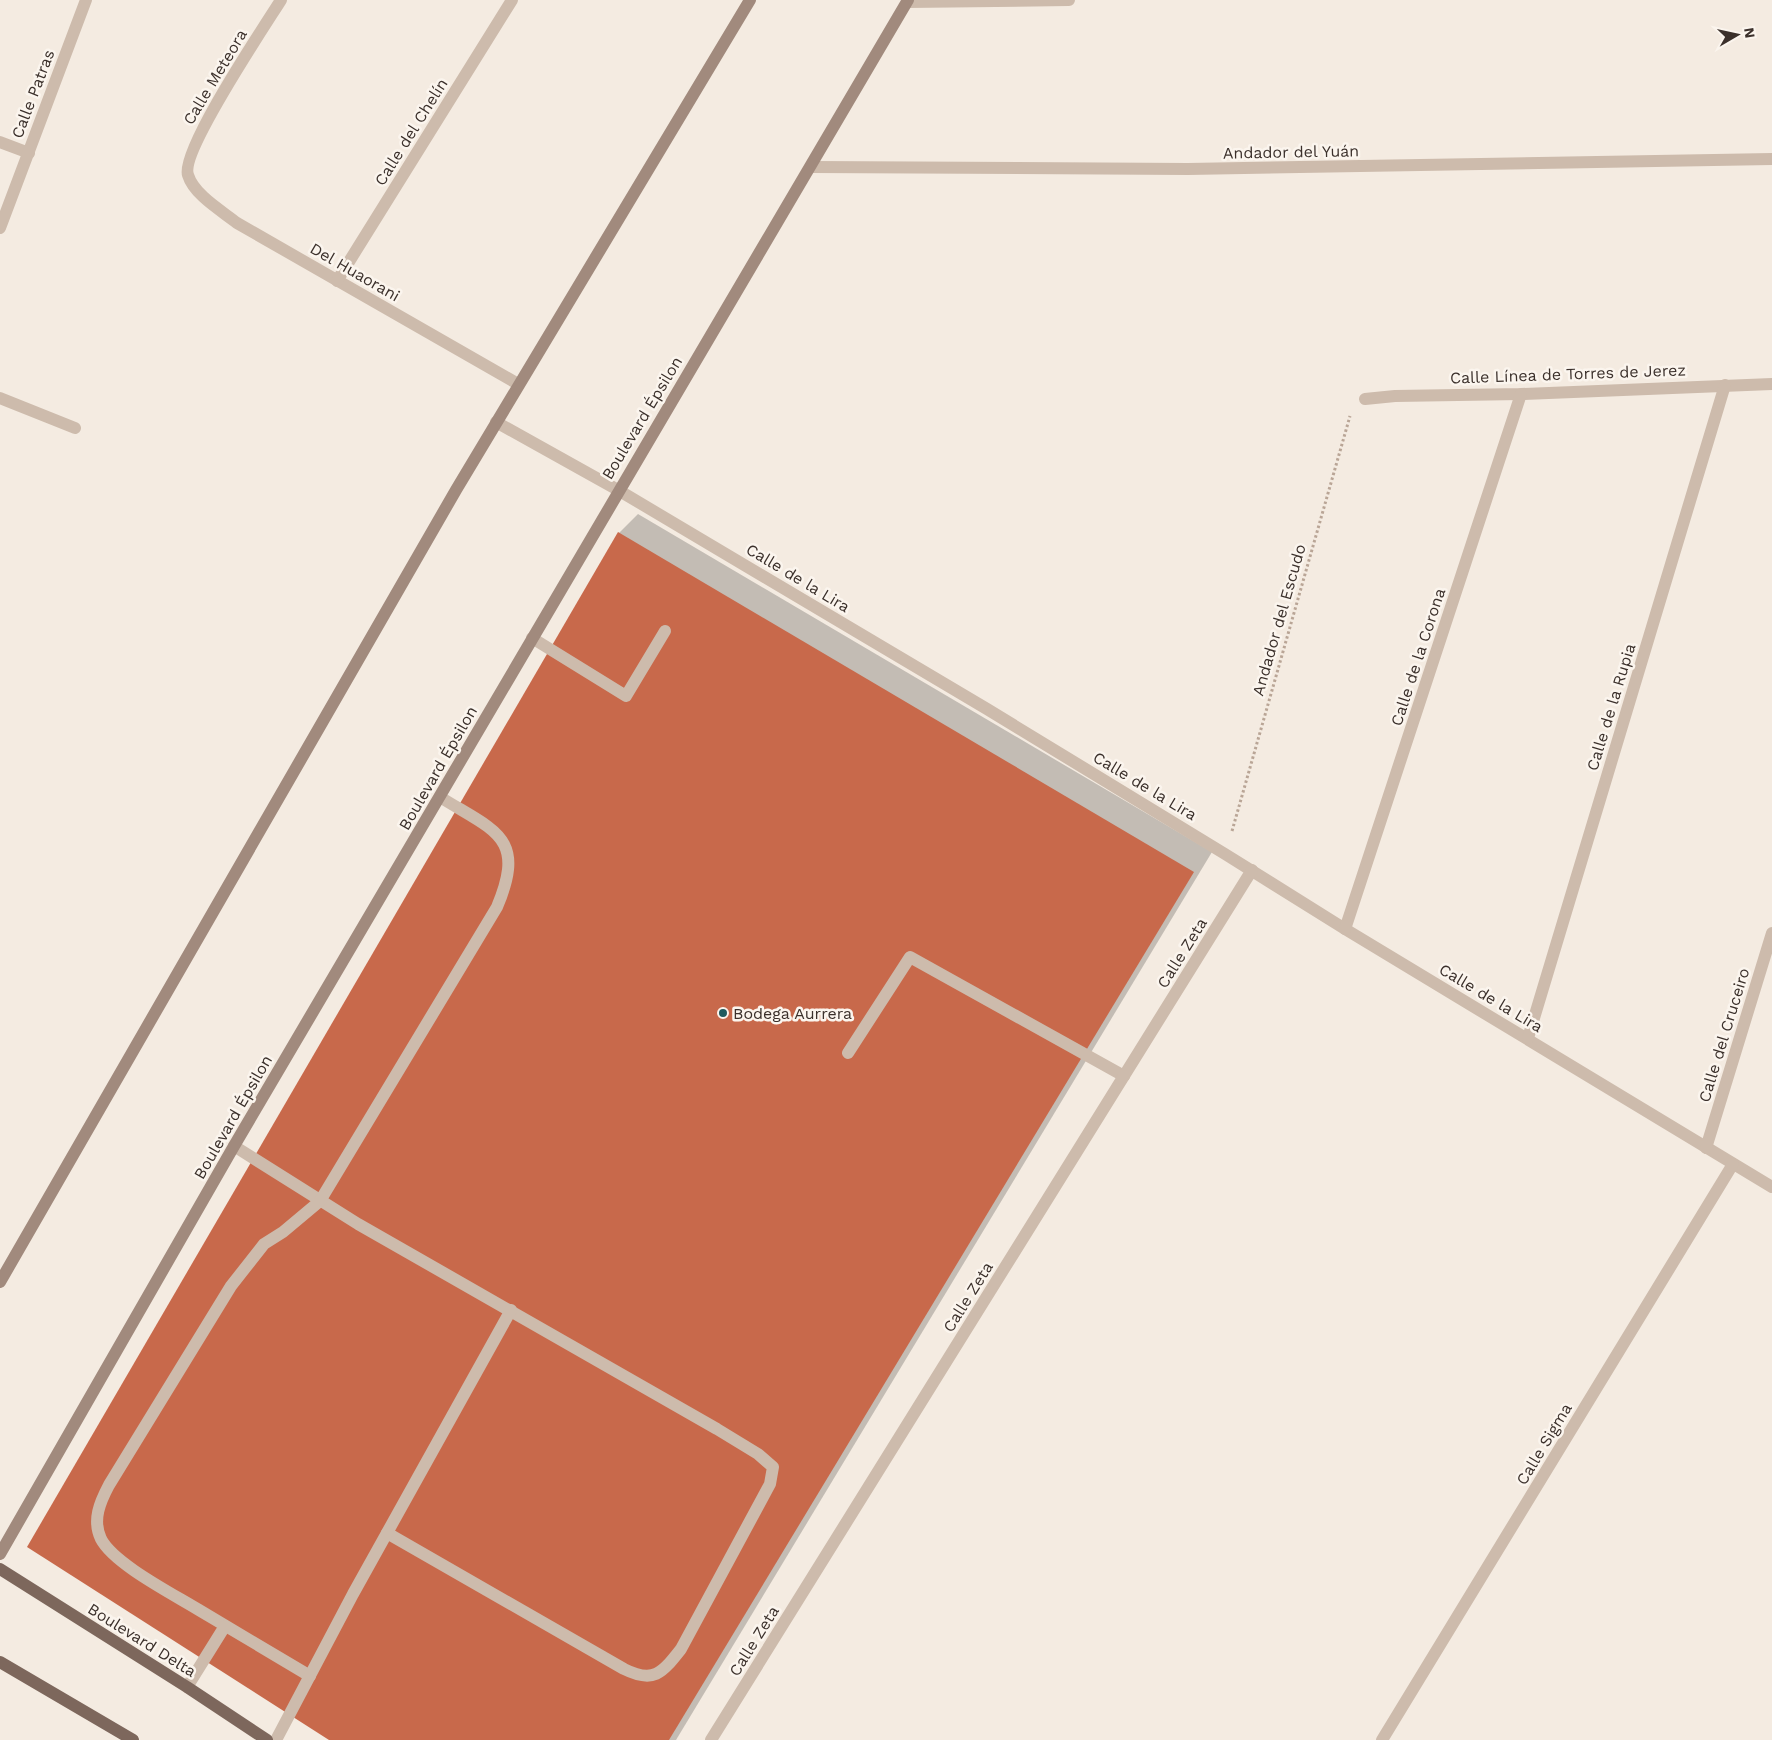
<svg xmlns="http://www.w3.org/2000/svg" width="1772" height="1740" font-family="'Work Sans',sans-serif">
	<rect width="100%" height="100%" fill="#f4ebe1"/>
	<path fill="#0003" d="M 638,514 L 1212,852 L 676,1740 L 332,1740 L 619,533 Z"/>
	<path fill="#c8694b" d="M 618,532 L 1194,872 L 669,1740 L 329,1740 L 27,1547 Z"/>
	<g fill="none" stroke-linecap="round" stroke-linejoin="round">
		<path stroke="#b9a596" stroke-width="3" stroke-dasharray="2.5 2.5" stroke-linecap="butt" d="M 1232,831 L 1350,416"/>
		<g stroke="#cdbbac" stroke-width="12">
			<path d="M 532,638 L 626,696 L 665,631"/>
			<path d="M 848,1053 L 910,957 L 1124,1076"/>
			<path d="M 234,1146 L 358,1224 L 717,1429 L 758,1454 L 773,1467 L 770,1484 L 681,1649 C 662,1673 654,1684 624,1669 L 387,1533"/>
			<path d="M 310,1676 C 273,1654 236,1632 199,1610 C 173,1594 114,1564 101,1539 C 92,1520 100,1502 109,1485 L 231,1286 L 264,1244 L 283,1232 L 320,1201 L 497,907 C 527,836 494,831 440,797"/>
			<path d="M 187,1687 L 225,1626"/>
			<path d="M 276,1740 L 353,1594 L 511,1310"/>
		</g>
		<g stroke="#cdbbac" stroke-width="12">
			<path d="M 281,0 C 264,27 180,152 188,175 C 194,195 222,211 237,223 L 518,384"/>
			<path d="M 907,2 L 1069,0"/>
			<path d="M 0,142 L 29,153"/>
			<path d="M 811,167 L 1188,169 L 1772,159"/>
			<path d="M 0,228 L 86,0"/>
			<path d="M 337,281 L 512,0"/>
			<path d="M 0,398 L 75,428"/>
			<path d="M 1365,399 L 1395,396 L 1521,394 L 1772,384"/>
			<path d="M 496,422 L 618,490 L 987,709 L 1225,854 L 1345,929 L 1772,1187"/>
			<path d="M 1345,929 L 1521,394"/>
			<path d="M 1528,1038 L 1725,385"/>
			<path d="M 1706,1148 L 1772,933"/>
			<path d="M 711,1740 L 1252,870"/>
			<path d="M 1382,1740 L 1733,1164"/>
		</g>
		<g stroke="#a18a7d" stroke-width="12">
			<path d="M 0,1282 L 456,490 L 750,0"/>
			<path d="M 0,1554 L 234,1146 L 908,0"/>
		</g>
		<g stroke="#7d675c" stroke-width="12">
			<path d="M 0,1569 L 187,1687 L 267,1740"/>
			<path d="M 0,1662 L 133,1740"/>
		</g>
	</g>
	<circle fill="#1f5a5e" stroke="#fbf5ee" stroke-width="2" cx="723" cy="1013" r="5"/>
	<g text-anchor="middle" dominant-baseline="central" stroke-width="5" stroke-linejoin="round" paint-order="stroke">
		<g font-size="16" fill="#3b302b" stroke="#fbf5ee">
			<text transform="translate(215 77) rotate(-59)">Calle Meteora</text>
			<text transform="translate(33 94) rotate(-69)">Calle Patras</text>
			<text transform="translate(411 132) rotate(-58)">Calle del Chelín</text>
			<text transform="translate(1291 152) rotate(-1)">Andador del Yuán</text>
			<text transform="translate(355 272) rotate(30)">Del Huaorani</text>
			<text transform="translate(1568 374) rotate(-2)">Calle Línea de Torres de Jerez</text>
			<text transform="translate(642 418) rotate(-59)">Boulevard Épsilon</text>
			<text transform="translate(798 578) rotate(31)">Calle de la Lira</text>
			<text transform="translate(1279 620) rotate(-74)">Andador del Escudo</text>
			<text transform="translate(1418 657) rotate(-72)">Calle de la Corona</text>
			<text transform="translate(1611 707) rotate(-73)">Calle de la Rupia</text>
			<text transform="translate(438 768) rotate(-60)">Boulevard Épsilon</text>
			<text transform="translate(1145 786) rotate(31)">Calle de la Lira</text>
			<text transform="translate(1182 953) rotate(-58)">Calle Zeta</text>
			<text transform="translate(1491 998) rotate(31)">Calle de la Lira</text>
			<text transform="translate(1724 1035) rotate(-73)">Calle del Cruceiro</text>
			<text transform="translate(233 1117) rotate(-60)">Boulevard Épsilon</text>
			<text transform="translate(968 1297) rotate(-58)">Calle Zeta</text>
			<text transform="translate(1544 1444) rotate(-59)">Calle Sigma</text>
			<text transform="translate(142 1640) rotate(32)">Boulevard Delta</text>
			<text transform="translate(754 1641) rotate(-58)">Calle Zeta</text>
		</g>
		<g font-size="16" fill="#3b302b" stroke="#fbf5ee" text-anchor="start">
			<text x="733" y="1013">Bodega Aurrera</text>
		</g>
	</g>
	<g transform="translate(1737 35) rotate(81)" stroke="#fbf5ee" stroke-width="4" paint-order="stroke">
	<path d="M0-4L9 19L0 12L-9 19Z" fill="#3b302b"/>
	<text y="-8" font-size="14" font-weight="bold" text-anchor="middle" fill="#3b302b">N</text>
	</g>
</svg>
